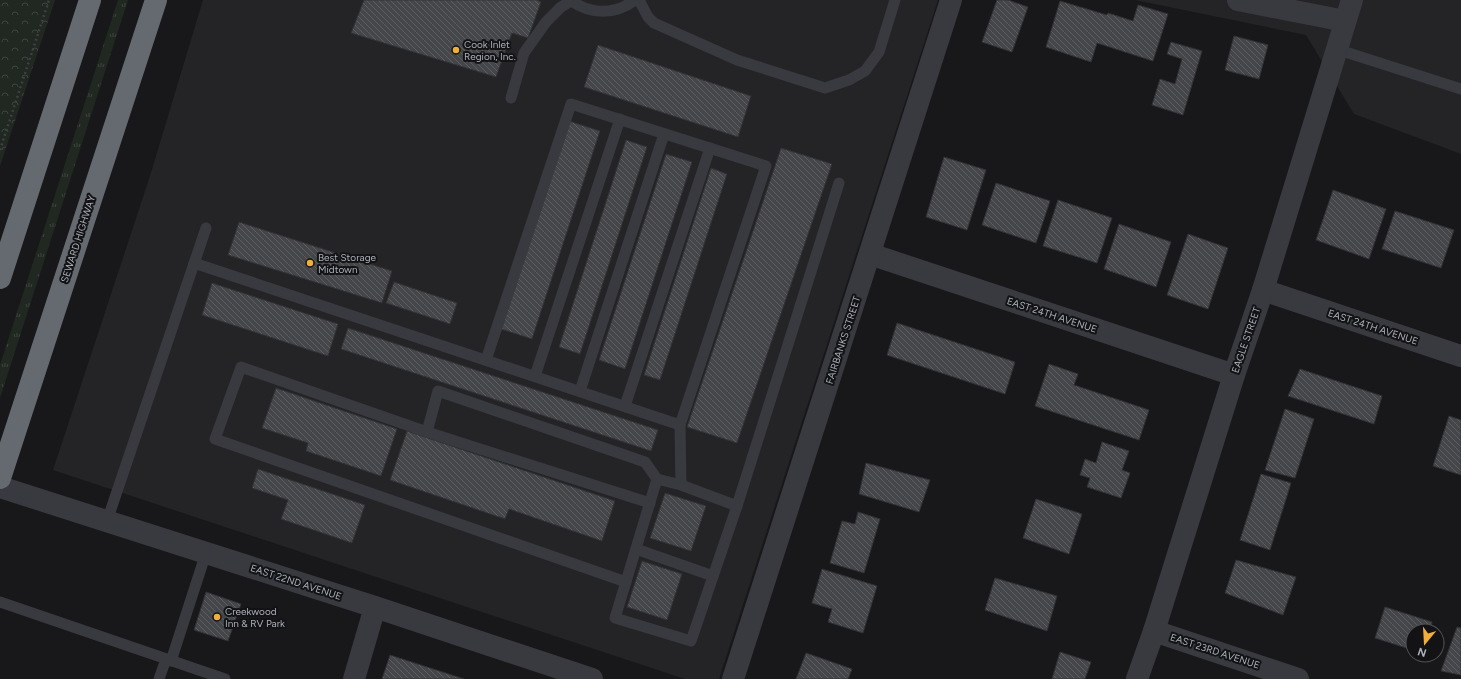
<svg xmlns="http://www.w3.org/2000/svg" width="1461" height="679" font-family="Figtree,sans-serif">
	<defs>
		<pattern id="grass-tufts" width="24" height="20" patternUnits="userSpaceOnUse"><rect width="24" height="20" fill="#202821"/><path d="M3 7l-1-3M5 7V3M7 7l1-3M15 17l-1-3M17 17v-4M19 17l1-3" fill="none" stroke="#3e453f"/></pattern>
		<pattern id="forest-crowns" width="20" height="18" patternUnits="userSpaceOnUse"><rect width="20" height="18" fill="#202821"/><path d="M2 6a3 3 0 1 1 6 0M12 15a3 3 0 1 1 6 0" fill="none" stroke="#3e453f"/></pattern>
		<pattern id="building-back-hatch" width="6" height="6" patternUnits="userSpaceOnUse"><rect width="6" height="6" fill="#45464a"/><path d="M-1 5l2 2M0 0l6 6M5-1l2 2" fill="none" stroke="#5d5e62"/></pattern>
	</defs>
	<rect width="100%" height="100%" fill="#18181a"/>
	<g fill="#242427">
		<path d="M 203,0 L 938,0 L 719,679 L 685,679 L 53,470 L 150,176 Z"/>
		<path d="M 1135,0 L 1461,0 L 1461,154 L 1354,114 L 1306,35 Z"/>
	</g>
	<path fill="url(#grass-tufts)" d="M 118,0 L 128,0 L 0,398 L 0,365 Z"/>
	<path fill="url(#forest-crowns)" d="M 0,0 L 55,0 L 0,166 Z"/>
	<g fill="url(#building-back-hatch)" stroke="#323236">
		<path d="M 364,0 L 537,0 L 541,2 L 528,38 L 512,33 L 496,77 L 351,33 Z"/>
		<path d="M 997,0 L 1008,0 L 1028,7 L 1012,52 L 982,42 Z"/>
		<path d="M 1060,1 L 1107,15 L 1108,13 L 1133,21 L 1138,5 L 1168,14 L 1153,61 L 1097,43 L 1091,62 L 1046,47 Z"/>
		<path d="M 1234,36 L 1268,45 L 1259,79 L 1225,70 Z"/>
		<path d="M 1171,42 L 1202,51 L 1183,115 L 1152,105 L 1160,79 L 1175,84 L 1182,59 L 1167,54 Z"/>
		<path d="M 598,45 L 751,96 L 738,137 L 584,87 Z"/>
		<path d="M 569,121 L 600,131 L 532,339 L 501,329 Z"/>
		<path d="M 626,140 L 647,147 L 580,354 L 559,347 Z"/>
		<path d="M 781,148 L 832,164 L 737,443 L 687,427 Z"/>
		<path d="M 666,154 L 692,162 L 625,369 L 599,360 Z"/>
		<path d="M 944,157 L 986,170 L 967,230 L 926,217 Z"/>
		<path d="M 711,168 L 727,174 L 660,380 L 644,375 Z"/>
		<path d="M 996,183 L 1050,201 L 1036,243 L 982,225 Z"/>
		<path d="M 1333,190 L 1386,209 L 1369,259 L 1316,240 Z"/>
		<path d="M 1058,200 L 1112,218 L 1097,263 L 1043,246 Z"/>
		<path d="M 1395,211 L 1454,230 L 1441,268 L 1382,249 Z"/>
		<path d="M 239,222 L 392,271 L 382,303 L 228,255 Z"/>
		<path d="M 1119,224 L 1171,242 L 1156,287 L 1104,269 Z"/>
		<path d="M 1188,234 L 1228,248 L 1208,309 L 1167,295 Z"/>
		<path d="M 394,282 L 457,303 L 450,324 L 386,303 Z"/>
		<path d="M 212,283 L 338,324 L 328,356 L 202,315 Z"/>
		<path d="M 897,323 L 1015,362 L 1005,394 L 887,355 Z"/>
		<path d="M 348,328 L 658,430 L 651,451 L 341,349 Z"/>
		<path d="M 1049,364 L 1078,374 L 1074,385 L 1149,410 L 1139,440 L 1035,406 Z"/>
		<path d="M 1300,369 L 1382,396 L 1374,424 L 1288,396 Z"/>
		<path d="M 276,388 L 397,429 L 381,476 L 306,451 L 308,443 L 262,428 Z"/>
		<path d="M 1285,409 L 1314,419 L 1295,478 L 1265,470 Z"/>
		<path d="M 1449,416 L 1461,420 L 1461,475 L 1433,466 Z"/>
		<path d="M 407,431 L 615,501 L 602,541 L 509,509 L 505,519 L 390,480 Z"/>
		<path d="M 1102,442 L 1129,451 L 1122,470 L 1130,473 L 1121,498 L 1087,487 L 1090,478 L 1080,475 L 1085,459 L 1096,463 Z"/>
		<path d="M 866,463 L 930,480 L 919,512 L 859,494 Z"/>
		<path d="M 258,469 L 365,505 L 352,543 L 281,519 L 288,500 L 252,488 Z"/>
		<path d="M 1261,474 L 1291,483 L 1270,550 L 1240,540 Z"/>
		<path d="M 665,493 L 706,506 L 691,551 L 650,538 Z"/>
		<path d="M 1036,499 L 1082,514 L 1069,554 L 1023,538 Z"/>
		<path d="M 858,512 L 880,519 L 864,573 L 830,563 L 842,521 L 855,524 Z"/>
		<path d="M 1236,560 L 1296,577 L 1283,615 L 1225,593 Z"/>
		<path d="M 642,561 L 682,574 L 667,620 L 627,607 Z"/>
		<path d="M 822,569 L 877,586 L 863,633 L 828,622 L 832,609 L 812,603 Z"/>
		<path d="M 995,578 L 1057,596 L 1047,631 L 985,610 Z"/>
		<path d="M 206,592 L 241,604 L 228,641 L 194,630 Z"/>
		<path d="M 1385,607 L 1432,622 L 1430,631 L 1413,631 L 1413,650 L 1375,638 Z"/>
		<path d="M 1457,627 L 1461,628 L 1461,675 L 1441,671 Z"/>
		<path d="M 1060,652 L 1091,662 L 1085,679 L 1052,679 Z"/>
		<path d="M 806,653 L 852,669 L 848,679 L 796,679 Z"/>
		<path d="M 390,655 L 464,679 L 382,679 Z"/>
	</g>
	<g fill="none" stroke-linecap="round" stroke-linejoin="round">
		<path stroke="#3f4146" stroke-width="2.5" stroke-dasharray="2 3" stroke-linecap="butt" d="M 0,150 L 49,0"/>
		<g stroke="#393a3f" stroke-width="11">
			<path d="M 570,0 C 591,15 615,15 635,0"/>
			<path d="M 639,0 L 648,17 L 654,23 L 737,60 L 825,88 L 849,80 L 865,71 L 879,52 L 895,0"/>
			<path d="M 1336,49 L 1461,89"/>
			<path d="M 511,98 L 524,53 L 546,22 L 561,7 L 571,1"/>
			<path d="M 194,263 L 680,425 L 766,166 L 571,104 L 486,360"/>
			<path d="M 535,376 L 620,119"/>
			<path d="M 580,391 L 664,134"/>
			<path d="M 625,406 L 710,148"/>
			<path d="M 680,425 L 681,485 L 737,506 L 691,641 L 615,618 L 657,479 L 681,485"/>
			<path d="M 427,432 L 438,391 L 645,462 L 657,479"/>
			<path d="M 737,506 L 839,183"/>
			<path d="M 107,521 L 206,228"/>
			<path d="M 636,549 L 713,576"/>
			<path d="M 626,582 L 215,439 L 241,367 L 427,432 L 650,503"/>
			<path d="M 0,602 L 225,679"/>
			<path d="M 171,661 L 206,553"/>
			<path d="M 159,679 L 166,659"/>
		</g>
		<g stroke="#393a3f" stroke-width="22">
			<path d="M 1238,0 L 1345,21"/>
			<path d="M 870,254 L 1234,375"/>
			<path d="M 1263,290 L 1461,356"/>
			<path d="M 0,487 L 375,607 L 592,679"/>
			<path d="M 1154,631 L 1298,679"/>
			<path d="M 354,679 L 375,607"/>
			<path d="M 733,679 L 951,0"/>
			<path d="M 1137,679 L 1154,631 L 1234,375 L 1263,290 L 1352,0"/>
		</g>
		<g stroke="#656970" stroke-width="22">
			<path d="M 0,278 L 90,0"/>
			<path d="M 0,478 L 156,0"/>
		</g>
	</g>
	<g fill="#f0ae3a" stroke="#131315" stroke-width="1.5">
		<circle cx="456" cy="50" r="4"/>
		<circle cx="310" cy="263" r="4"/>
		<circle cx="217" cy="617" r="4"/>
	</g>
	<g text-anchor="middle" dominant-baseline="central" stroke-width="4" stroke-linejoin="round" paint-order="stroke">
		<g font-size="10" fill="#abb0ba" stroke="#131315" text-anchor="start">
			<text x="464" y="44">Cook Inlet<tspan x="464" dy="12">Region, Inc.</tspan></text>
			<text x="318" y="257">Best Storage<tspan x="318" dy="12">Midtown</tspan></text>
			<text x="225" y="611">Creekwood<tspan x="225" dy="12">Inn &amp; RV Park</tspan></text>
		</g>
		<g font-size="10" fill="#abb0ba" stroke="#131315">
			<text transform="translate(78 239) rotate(-72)">SEWARD HIGHWAY</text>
			<text transform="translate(1052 315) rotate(18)">EAST 24TH AVENUE</text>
			<text transform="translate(1373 327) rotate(18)">EAST 24TH AVENUE</text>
			<text transform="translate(843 340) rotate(-72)">FAIRBANKS STREET</text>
			<text transform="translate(1246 340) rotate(-71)">EAGLE STREET</text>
			<text transform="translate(296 582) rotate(18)">EAST 22ND AVENUE</text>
			<text transform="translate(1215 651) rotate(18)">EAST 23RD AVENUE</text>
		</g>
	</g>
	<g transform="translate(1425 643) rotate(198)"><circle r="19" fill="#131315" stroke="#505257"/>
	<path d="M0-3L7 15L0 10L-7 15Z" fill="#f0ae3a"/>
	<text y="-6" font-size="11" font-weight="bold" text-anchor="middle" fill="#abb0ba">N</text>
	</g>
</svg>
